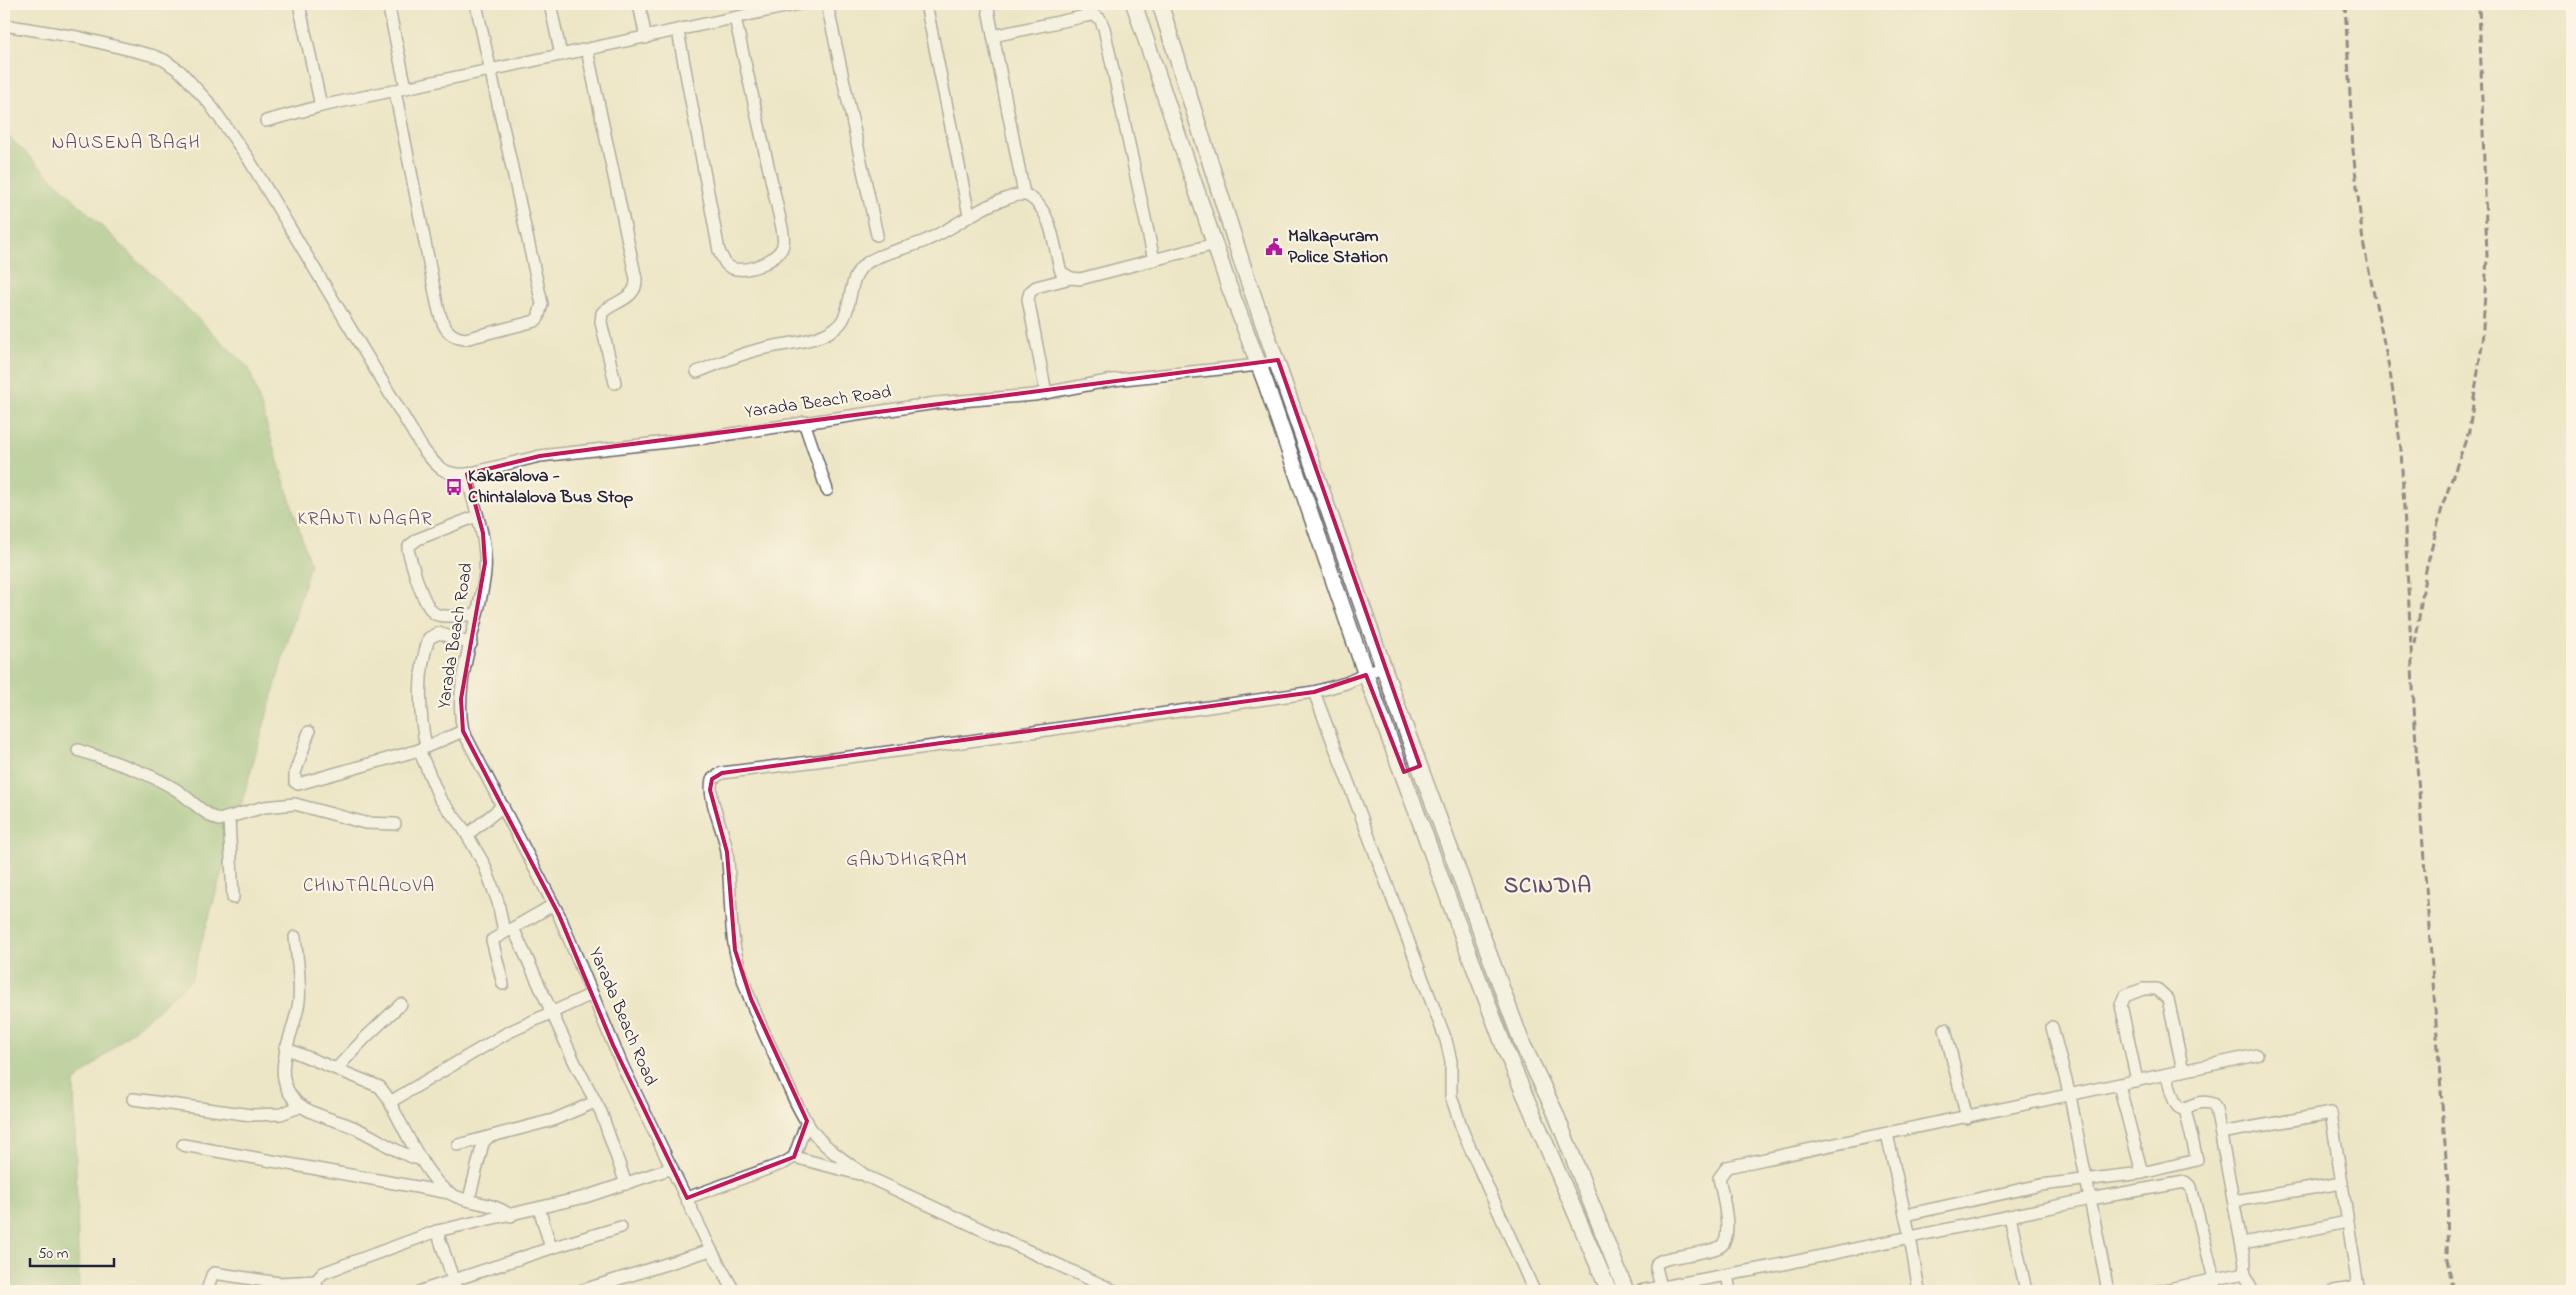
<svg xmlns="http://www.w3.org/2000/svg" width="2576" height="1295" font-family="'Indie Flower',sans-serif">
	<rect width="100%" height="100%" fill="#fcf5e5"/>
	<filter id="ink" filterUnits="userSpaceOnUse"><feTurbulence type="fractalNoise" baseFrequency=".02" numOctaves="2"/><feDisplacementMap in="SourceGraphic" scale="10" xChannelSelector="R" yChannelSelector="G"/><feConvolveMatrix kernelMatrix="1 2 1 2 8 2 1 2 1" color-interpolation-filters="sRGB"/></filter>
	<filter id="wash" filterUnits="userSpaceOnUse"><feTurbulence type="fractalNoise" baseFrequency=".0096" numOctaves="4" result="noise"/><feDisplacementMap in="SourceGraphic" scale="20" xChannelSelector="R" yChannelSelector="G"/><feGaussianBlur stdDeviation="1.12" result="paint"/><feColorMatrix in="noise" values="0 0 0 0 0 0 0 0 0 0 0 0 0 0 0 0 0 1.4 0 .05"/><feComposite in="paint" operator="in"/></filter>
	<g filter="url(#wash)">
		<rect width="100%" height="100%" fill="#ede6c6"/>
		<path fill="#8abb74" stroke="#566e58" d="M 4,132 L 249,368 L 310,564 L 191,980 L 74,1082 L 79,1291 L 4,1291 Z"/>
	</g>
	<g filter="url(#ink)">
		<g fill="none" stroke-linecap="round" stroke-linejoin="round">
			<g stroke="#69676c" stroke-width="14">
				<g id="minor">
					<path d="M 299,4 L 321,106"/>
					<path d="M 388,4 L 406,88"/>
					<path d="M 550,4 L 561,55"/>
					<path d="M 639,4 L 646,38"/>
					<path d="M 827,4 L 877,235"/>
					<path d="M 926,4 L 969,215"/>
					<path d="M 987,4 L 1024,194"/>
					<path d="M 4,25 L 77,37 L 151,55 L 164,60 L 181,72 L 209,103 L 248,158 L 423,449 C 436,466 444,476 467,474"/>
					<path d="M 678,31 L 719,251 C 721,255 724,262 727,265 C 741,277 775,262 782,248 C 785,242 783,234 782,228 L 735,18"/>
					<path d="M 993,36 L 1086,16 L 1094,15 L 1100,19 L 1104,28 L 1154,260"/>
					<path d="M 587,50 L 636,279 C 637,300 613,301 602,313 L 601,322 L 615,383"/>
					<path d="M 395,91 L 437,303 C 441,321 445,337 465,339 L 535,321 L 538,318 L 542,304 L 476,4"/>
					<path d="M 266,121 L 321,106 L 799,4"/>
					<path d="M 697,372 C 718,364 739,354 761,349 C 784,343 814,343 834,329 C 855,316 845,281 864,265 C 880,252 908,249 927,240 C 952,229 972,212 997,202 C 1007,199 1020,191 1030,197 C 1053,212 1054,249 1061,272 L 1071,278 L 1080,279 L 1215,244"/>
					<path d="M 1046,393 L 1028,299 L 1030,292 L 1036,287 L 1071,278"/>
					<path d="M 804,422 L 827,490"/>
					<path d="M 477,614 C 465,615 449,618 438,615 C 424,612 412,564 408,550 L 409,546 L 418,539 L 477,516"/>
					<path d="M 1314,692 L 1446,1040 L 1451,1061 L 1451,1096 L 1463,1132 L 1534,1291"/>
					<path d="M 309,732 L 295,773 L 295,782 L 298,784 L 419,750 L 463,731"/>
					<path d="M 426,747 C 419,714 417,671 429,638 L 439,633 L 471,644"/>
					<path d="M 78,750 C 110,761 146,771 175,789 C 191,799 201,813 219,820 L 264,807 L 295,804 L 365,823 L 395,824"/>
					<path d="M 419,750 L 440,799 L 463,828 L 484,864 L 498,902 L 504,932"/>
					<path d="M 229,819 L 233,898"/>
					<path d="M 468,834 L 503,806"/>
					<path d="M 513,928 L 575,1063 L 601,1112 L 626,1184"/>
					<path d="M 295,937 C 297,958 301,980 299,1001 C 295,1035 265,1076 300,1105 C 314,1116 337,1120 353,1127 C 377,1137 396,1154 422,1160"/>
					<path d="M 503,984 L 492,940 L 553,905"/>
					<path d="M 2052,1027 L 2070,1096 L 2108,1291"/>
					<path d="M 1945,1029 L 1967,1118"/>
					<path d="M 285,1048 L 380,1087 L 386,1095 C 400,1120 426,1180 451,1194 C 470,1205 493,1201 511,1216"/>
					<path d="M 337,1068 L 364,1039 L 401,1004"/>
					<path d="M 2137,1081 L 2121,1005 L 2125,996 L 2143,989 L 2157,989 L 2168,999 L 2183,1071"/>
					<path d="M 2119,1085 L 2142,1173"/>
					<path d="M 133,1099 L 251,1115 L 281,1114 L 302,1106"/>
					<path d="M 390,1102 L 507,1033 L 592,994"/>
					<path d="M 2221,1133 L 2331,1113 L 2358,1287 L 2334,1291"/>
					<path d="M 1887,1134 L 1910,1237 L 1919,1291"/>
					<path d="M 183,1145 L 450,1193"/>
					<path d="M 458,1145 L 488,1137"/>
					<path d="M 794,1157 L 859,1174"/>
					<path d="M 687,1198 L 784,1163 L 794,1157 L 807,1121"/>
					<path d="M 469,1199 L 483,1143 L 488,1137 L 553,1120 L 595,1102"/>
					<path d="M 2234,1201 L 2342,1183"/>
					<path d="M 539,1208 L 551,1248"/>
					<path d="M 1905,1215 L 2041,1185 L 2142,1173 L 2197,1160 L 2185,1109"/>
					<path d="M 2010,1216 L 2026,1291"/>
					<path d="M 437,1231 L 457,1291"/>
					<path d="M 2243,1243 L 2347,1222"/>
					<path d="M 2244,1271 L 2252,1291"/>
					<path d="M 1727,1275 L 1730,1291"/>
					<path d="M 1661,1287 L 1656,1267 L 1657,1263 C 1666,1257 1677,1257 1687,1255 C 1697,1252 1712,1252 1721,1246 C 1734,1236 1722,1193 1719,1178 L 1727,1167 L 2257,1055"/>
					<path d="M 207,1291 L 212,1275 L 214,1273 L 279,1283 L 316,1281"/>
					<path d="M 317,1291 L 316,1281 L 323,1273 L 437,1231 L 585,1197 L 672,1168"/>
					<path d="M 421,1291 L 551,1248 L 621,1227"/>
					<path d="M 580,1291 L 711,1250"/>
					<path d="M 734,1291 L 711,1250 L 622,1065 L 559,915 L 463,731 C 452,680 480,622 485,572 C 488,538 473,506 467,474 L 540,456 L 704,438 L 936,403 L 1034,395 L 1113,380 L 1259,365 L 1278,360"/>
					<path d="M 1115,1291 L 866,1176 C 847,1162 825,1149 811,1129 C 797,1108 787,1084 777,1061 C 761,1026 743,988 735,950 C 729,918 731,884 727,852 C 724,828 707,801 712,779 L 722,773 L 920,748 L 1314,692 L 1346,683 L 1383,666"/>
					<path d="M 1640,1291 L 1769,1267 L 2090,1199 L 2185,1182 L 2191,1187 L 2217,1291"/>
					<path d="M 2159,1291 L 2240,1274 L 2244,1271 L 2245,1263 L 2216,1109 L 2213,1104 C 2184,1094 2180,1135 2167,1075"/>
				</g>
			</g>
			<g stroke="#69676c" stroke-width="18">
				<g id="major">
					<path d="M 1134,4 L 1228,284 L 1266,384 L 1366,675 L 1456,919 L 1505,1049 L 1609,1291"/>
					<path d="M 1160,4 L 1244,269 L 1395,700 L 1522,1043 L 1555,1112 L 1626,1291"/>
				</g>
			</g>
			<use href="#minor" stroke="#fff" stroke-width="11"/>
			<use href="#major" stroke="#fff" stroke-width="15"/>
			<g stroke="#22223b" stroke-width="3" stroke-dasharray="8 4" stroke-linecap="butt">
				<path d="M 2345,4 L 2353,150 L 2363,242 L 2390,372 L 2401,449 L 2417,765 L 2448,1185 L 2447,1260 L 2454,1291"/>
				<path d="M 2569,4 L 2572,16"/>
				<path d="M 2415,645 L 2426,570 L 2443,504 L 2469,431 L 2482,345 L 2487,257 L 2479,4"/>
			</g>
		</g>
	</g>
	<path d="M0 0H2576V1295H0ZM 1278,360 L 1420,766 L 1404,772 L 1366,675 L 1314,692 L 722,773 L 712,779 L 710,790 L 727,852 L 735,950 L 751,999 L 807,1121 L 794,1157 L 687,1198 L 613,1045 L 559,915 L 463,731 L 461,699 L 485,563 L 483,533 L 467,474 L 540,456 Z" fill="#ede6c6" fill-opacity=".55" fill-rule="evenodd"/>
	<path fill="none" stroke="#c2185b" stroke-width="4" stroke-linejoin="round" d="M 1278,360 L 1420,766 L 1404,772 L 1366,675 L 1314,692 L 722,773 L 712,779 L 710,790 L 727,852 L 735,950 L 751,999 L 807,1121 L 794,1157 L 687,1198 L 613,1045 L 559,915 L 463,731 L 461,699 L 485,563 L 483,533 L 467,474 L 540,456 Z"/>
	<defs>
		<g id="civic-bare" transform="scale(1.35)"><path d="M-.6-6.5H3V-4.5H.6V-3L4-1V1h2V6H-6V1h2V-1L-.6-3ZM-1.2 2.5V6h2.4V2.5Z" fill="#b5179e" stroke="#fcf5e5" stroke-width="2.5" paint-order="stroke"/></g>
		<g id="bus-bare" transform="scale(1.35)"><path d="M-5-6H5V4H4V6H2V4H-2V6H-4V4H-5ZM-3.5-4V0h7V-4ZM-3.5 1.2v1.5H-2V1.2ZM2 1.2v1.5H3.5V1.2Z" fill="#b5179e" stroke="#fcf5e5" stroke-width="2.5" paint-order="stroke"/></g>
	</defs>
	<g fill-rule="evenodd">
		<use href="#civic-bare" x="1274" y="247"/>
		<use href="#bus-bare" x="454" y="487"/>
	</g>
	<g text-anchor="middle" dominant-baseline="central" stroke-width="4.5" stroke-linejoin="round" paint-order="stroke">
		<g font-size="18" font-weight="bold" fill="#22223b" stroke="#fcf5e5" text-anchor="start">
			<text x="1288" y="237">Malkapuram<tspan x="1288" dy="21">Police Station</tspan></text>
			<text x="468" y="477">Kakaralova -<tspan x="468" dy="21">Chintalalova Bus Stop</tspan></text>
		</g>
		<g font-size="18" fill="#22223b" stroke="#fcf5e5">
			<text transform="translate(818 403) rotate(-8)">Yarada Beach Road</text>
			<text transform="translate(456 636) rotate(-81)">Yarada Beach Road</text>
			<text transform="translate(622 1017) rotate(67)">Yarada Beach Road</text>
		</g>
		<g font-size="19" letter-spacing="1" fill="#654e6c" stroke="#fcf5e5">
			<text x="126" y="143">NAUSENA BAGH</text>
			<text x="365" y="519">KRANTI NAGAR</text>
			<text x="907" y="860">GANDHIGRAM</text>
			<text x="369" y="886">CHINTALALOVA</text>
		</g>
		<g font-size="22" font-weight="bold" letter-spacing="1" fill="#654e6c" stroke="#fcf5e5">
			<text x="1548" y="887">SCINDIA</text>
		</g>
	</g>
	<rect width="2576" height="1295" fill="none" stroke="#fcf5e5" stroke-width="20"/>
	<path d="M30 1258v8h84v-8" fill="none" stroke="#22223b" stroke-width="2.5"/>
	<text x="38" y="1258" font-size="15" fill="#22223b" stroke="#fcf5e5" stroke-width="4" paint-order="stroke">50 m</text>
</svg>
